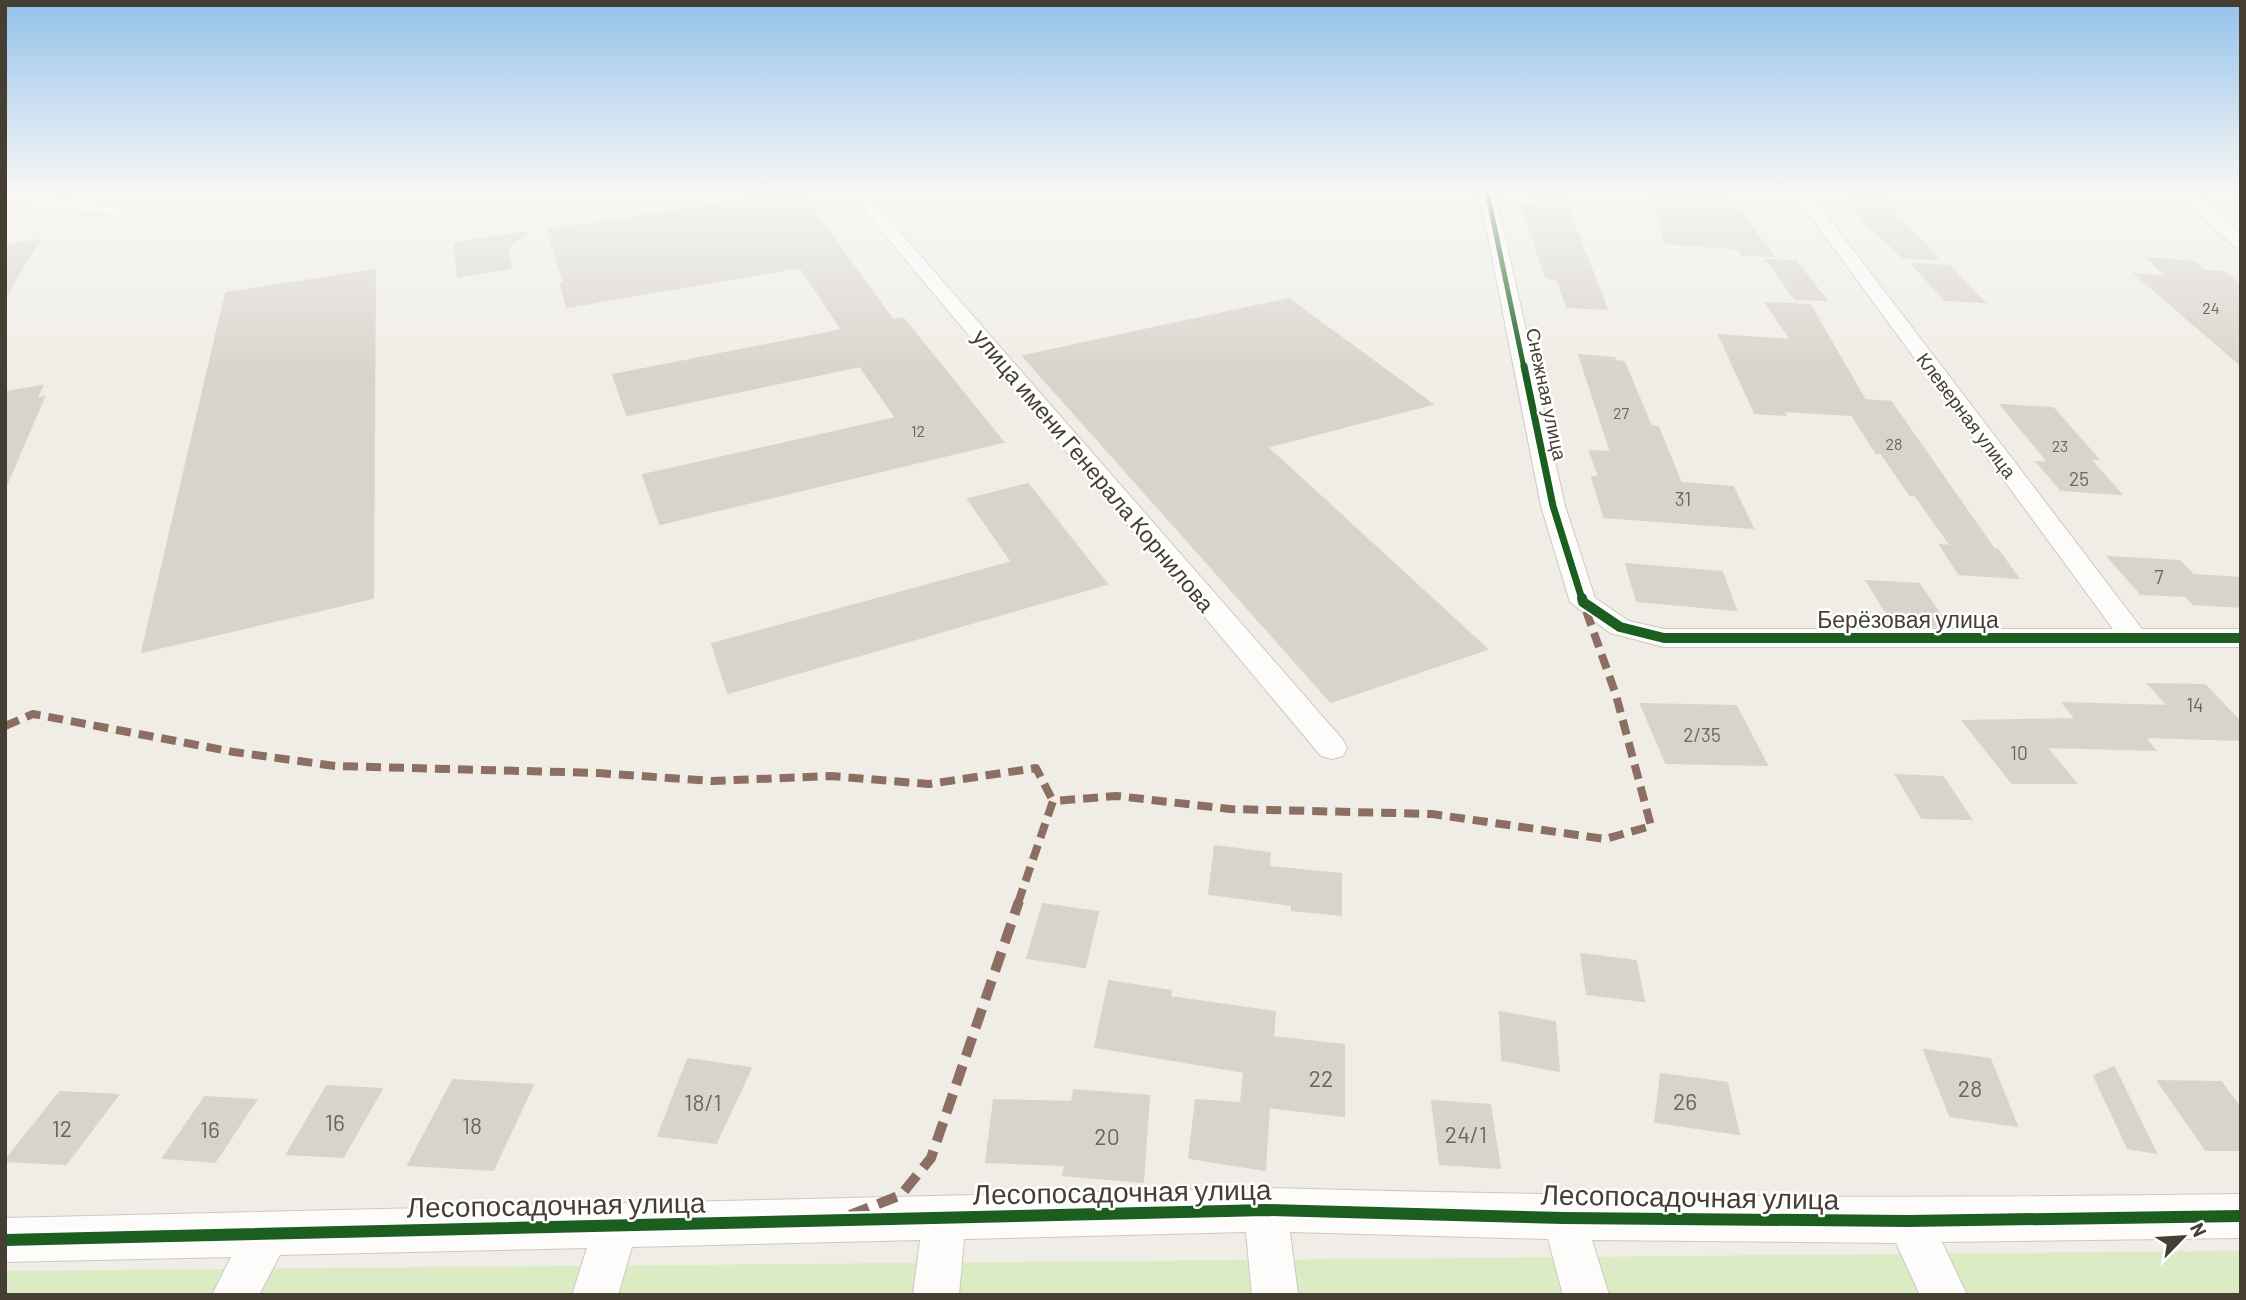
<svg xmlns="http://www.w3.org/2000/svg" width="2246" height="1300" font-family="Barlow,sans-serif">
	<rect width="100%" height="100%" fill="#f0ede6"/>
	<path fill="#dbebc4" d="M 2241,1251 L 2241,1295 L 5,1295 L 5,1271 Z"/>
	<g fill="#d8d4cd" stroke="#d8d4cc" stroke-width="2">
		<path d="M 1534,191 L 1561,191 L 1607,309 L 1567,307 L 1557,279 L 1546,278 L 1522,205 L 1539,206 Z"/>
		<path d="M 1846,191 L 1875,191 L 1938,259 L 1902,257 L 1845,202 L 1855,202 Z"/>
		<path d="M 799,192 L 893,320 L 903,318 L 1003,442 L 660,524 L 643,475 L 896,418 L 860,366 L 627,415 L 613,375 L 842,330 L 800,267 L 567,307 L 561,284 L 564,283 L 548,230 Z"/>
		<path d="M 1653,198 L 1732,201 L 1773,256 L 1742,255 L 1739,249 L 1666,243 Z"/>
		<path d="M 527,232 L 507,249 L 511,268 L 458,276 L 454,243 Z"/>
		<path d="M 39,240 L 5,297 L 5,245 Z"/>
		<path d="M 2147,258 L 2194,262 L 2204,271 L 2224,272 L 2241,286 L 2241,365 L 2135,274 L 2168,277 Z"/>
		<path d="M 1767,260 L 1796,261 L 1826,300 L 1795,299 Z"/>
		<path d="M 1912,264 L 1949,266 L 1984,302 L 1945,300 Z"/>
		<path d="M 375,270 L 373,598 L 142,652 L 226,293 Z"/>
		<path d="M 1289,299 L 1432,404 L 1267,447 L 1487,649 L 1331,702 L 1023,356 Z"/>
		<path d="M 1766,303 L 1810,305 L 1865,400 L 1891,402 L 1994,549 L 1998,550 L 2018,578 L 1959,574 L 1940,545 L 1951,546 L 1915,495 L 1910,495 L 1881,453 L 1876,453 L 1852,415 L 1783,411 L 1785,415 L 1755,413 L 1719,335 L 1791,340 Z"/>
		<path d="M 1579,355 L 1614,358 L 1616,361 L 1624,362 L 1651,426 L 1658,427 L 1681,483 L 1733,487 L 1753,528 L 1604,517 L 1592,477 L 1599,477 L 1590,451 L 1611,452 Z"/>
		<path d="M 42,386 L 36,399 L 44,397 L 5,488 L 5,392 Z"/>
		<path d="M 2001,405 L 2053,408 L 2098,459 L 2089,458 L 2121,494 L 2061,490 L 2037,462 L 2049,463 Z"/>
		<path d="M 1028,484 L 1107,584 L 728,693 L 712,644 L 1012,562 L 968,499 Z"/>
		<path d="M 2108,557 L 2179,561 L 2193,575 L 2241,578 L 2241,607 L 2193,604 L 2186,596 L 2141,594 Z"/>
		<path d="M 1626,564 L 1722,572 L 1736,610 L 1637,601 Z"/>
		<path d="M 1867,581 L 1919,584 L 1948,626 L 1894,625 Z"/>
		<path d="M 2148,684 L 2205,685 L 2241,723 L 2241,740 L 2144,737 L 2155,750 L 2046,747 L 2076,783 L 2012,783 L 1963,721 L 2076,719 L 2063,703 L 2169,706 Z"/>
		<path d="M 1641,704 L 1736,706 L 1767,765 L 1666,763 Z"/>
		<path d="M 1896,775 L 1943,777 L 1971,819 L 1922,818 Z"/>
		<path d="M 1215,846 L 1270,853 L 1269,867 L 1341,874 L 1341,915 L 1292,910 L 1292,905 L 1209,894 Z"/>
		<path d="M 1043,904 L 1098,912 L 1085,967 L 1027,958 Z"/>
		<path d="M 1581,954 L 1636,961 L 1644,1001 L 1587,994 Z"/>
		<path d="M 1109,981 L 1171,991 L 1170,997 L 1275,1012 L 1273,1037 L 1344,1045 L 1344,1116 L 1269,1107 L 1265,1170 L 1189,1158 L 1196,1100 L 1241,1103 L 1244,1072 L 1095,1047 Z"/>
		<path d="M 1500,1012 L 1555,1022 L 1559,1071 L 1502,1060 Z"/>
		<path d="M 1924,1050 L 1990,1059 L 2017,1126 L 1950,1116 Z"/>
		<path d="M 688,1059 L 751,1068 L 716,1143 L 658,1136 Z"/>
		<path d="M 2114,1067 L 2156,1153 L 2128,1148 L 2094,1076 Z"/>
		<path d="M 1661,1074 L 1727,1083 L 1739,1134 L 1655,1122 Z"/>
		<path d="M 453,1080 L 533,1085 L 493,1170 L 408,1165 Z"/>
		<path d="M 2158,1081 L 2221,1082 L 2241,1109 L 2241,1150 L 2206,1150 Z"/>
		<path d="M 327,1086 L 382,1089 L 343,1157 L 287,1154 Z"/>
		<path d="M 1074,1090 L 1149,1096 L 1143,1182 L 1063,1175 L 1065,1165 L 986,1162 L 994,1100 L 1072,1102 Z"/>
		<path d="M 60,1092 L 118,1095 L 66,1164 L 5,1161 Z"/>
		<path d="M 205,1097 L 256,1100 L 215,1162 L 163,1158 Z"/>
		<path d="M 1432,1101 L 1490,1105 L 1500,1168 L 1440,1164 Z"/>
	</g>
	<g fill="none" stroke-linecap="round" stroke-linejoin="round">
		<g stroke="#ccc9c2" stroke-width="2">
			<g id="minor">
				<path d="M 848,191 L 864,191 L 1343,740 L 1347,748 L 1343,756 L 1332,759 L 1321,756 Z"/>
				<path d="M 1479,191 L 1495,191 L 1565,506 L 1595,598 L 1629,621 L 1664,629 L 2113,629 L 1792,191 L 1808,191 L 2142,629 L 2241,629 L 2241,647 L 1664,647 L 1610,633 L 1570,602 L 1541,506 Z"/>
				<path d="M 2173,191 L 2190,191 L 2241,234 L 2241,248 L 2235,247 Z"/>
				<path d="M 5,192 L 116,206 L 124,211 L 116,216 L 5,202 Z"/>
				<path d="M 1266,1188 C 1591,1197 1916,1199 2241,1194 L 2241,1238 L 1942,1242 L 1967,1295 L 1920,1295 L 1896,1243 L 1592,1240 L 1609,1295 L 1563,1295 L 1548,1239 L 1290,1232 L 1298,1295 L 1252,1295 L 1246,1232 L 964,1239 L 959,1295 L 913,1295 L 920,1240 L 632,1247 L 618,1295 L 572,1295 L 587,1248 L 280,1255 L 259,1295 L 212,1295 L 231,1257 L 5,1262 L 5,1218 Z"/>
			</g>
		</g>
		<use href="#minor" fill="#fdfcfb" fill-rule="evenodd"/>
		<g stroke="#8d6e63" stroke-width="8" stroke-dasharray="15 8" stroke-linecap="butt">
			<path d="M 5,726 L 33,714 L 234,752 L 335,766 L 598,773 L 712,781 L 830,776 L 929,784 L 1036,768 L 1053,801"/>
			<path d="M 1018,903 L 1053,801 L 1117,796 L 1230,809 L 1432,814 L 1605,839 L 1651,826 L 1616,695 L 1583,602"/>
		</g>
		<path stroke="#8d6e63" stroke-width="10" stroke-dasharray="20 10" stroke-linecap="butt" d="M 850,1215 L 901,1195 L 931,1158 L 1019,901"/>
		<g stroke="#fff" stroke-width="8">
			<path id="cycleway-far3" d="M 1487,191 L 1524,368"/>
		</g>
		<g stroke="#fff" stroke-width="10">
			<path id="cycleway-far2" d="M 1524,366 L 1553,506 L 1582,599"/>
		</g>
		<g stroke="#fff" stroke-width="14">
			<path id="cycleway-far1" d="M 1582,598 L 1583,602 L 1620,627 L 1664,638 L 2241,638"/>
		</g>
		<g stroke="#fff" stroke-width="17">
			<path id="cycleway" d="M 5,1240 L 1266,1210 L 1564,1218 L 1908,1221 L 2241,1216"/>
		</g>
		<use href="#cycleway-far3" stroke="#1b5e20" stroke-width="5"/>
		<use href="#cycleway-far2" stroke="#1b5e20" stroke-width="7"/>
		<use href="#cycleway-far1" stroke="#1b5e20" stroke-width="10"/>
		<use href="#cycleway" stroke="#1b5e20" stroke-width="12"/>
	</g>
	<linearGradient id="sky" x2="0" y2="1"><stop stop-color="#93c2eb"/><stop offset="0.51" stop-color="#f8f7f4"/><stop offset="1" stop-color="#f8f7f4" stop-opacity="0"/></linearGradient>
	<rect width="2246" height="373" fill="url(#sky)"/>
	<g text-anchor="middle" dominant-baseline="central" stroke-width="5" stroke-linejoin="round" paint-order="stroke">
		<g font-size="16" fill="#6b655b">
			<text x="2211" y="307">24</text>
			<text x="1621" y="412">27</text>
			<text x="918" y="430">12</text>
			<text x="1894" y="443">28</text>
			<text x="2060" y="445">23</text>
		</g>
		<g font-size="19" fill="#453e33" stroke="#fff">
			<text transform="translate(1547 394) rotate(78)">Снежная улица</text>
			<text transform="translate(1967 415) rotate(53)">Клеверная улица</text>
		</g>
		<g font-size="19" fill="#6b655b">
			<text x="2079" y="478">25</text>
			<text x="1683" y="498">31</text>
			<text x="2159" y="576">7</text>
			<text x="2195" y="704">14</text>
			<text x="1702" y="734">2/35</text>
			<text x="2019" y="752">10</text>
		</g>
		<g font-size="23" fill="#453e33" stroke="#fff">
			<text transform="translate(1094 470) rotate(50)">улица имени Генерала Корнилова</text>
			<text x="1908" y="619">Берёзовая улица</text>
		</g>
		<g font-size="23" fill="#6b655b">
			<text x="1321" y="1078">22</text>
			<text x="1970" y="1088">28</text>
			<text x="1685" y="1101">26</text>
			<text x="703" y="1102">18/1</text>
			<text x="335" y="1122">16</text>
			<text x="472" y="1125">18</text>
			<text x="62" y="1128">12</text>
			<text x="210" y="1129">16</text>
			<text x="1466" y="1134">24/1</text>
			<text x="1107" y="1136">20</text>
		</g>
		<g font-size="28" fill="#453e33" stroke="#fff">
			<text transform="translate(1122 1191) rotate(-1)">Лесопосадочная улица</text>
			<text transform="translate(1690 1196) rotate(1)">Лесопосадочная улица</text>
			<text transform="translate(556 1204) rotate(-1)">Лесопосадочная улица</text>
		</g>
	</g>
	<rect width="2246" height="1300" fill="none" stroke="#453e33" stroke-width="14"/>
	<g transform="translate(2183 1237) rotate(65)" stroke="#ffffff" stroke-width="5" paint-order="stroke">
	<path d="M0-5L12 26L0 18L-12 26Z" fill="#453e33"/>
	<text y="-10" font-size="19" font-weight="bold" text-anchor="middle" fill="#453e33">N</text>
	</g>
</svg>
